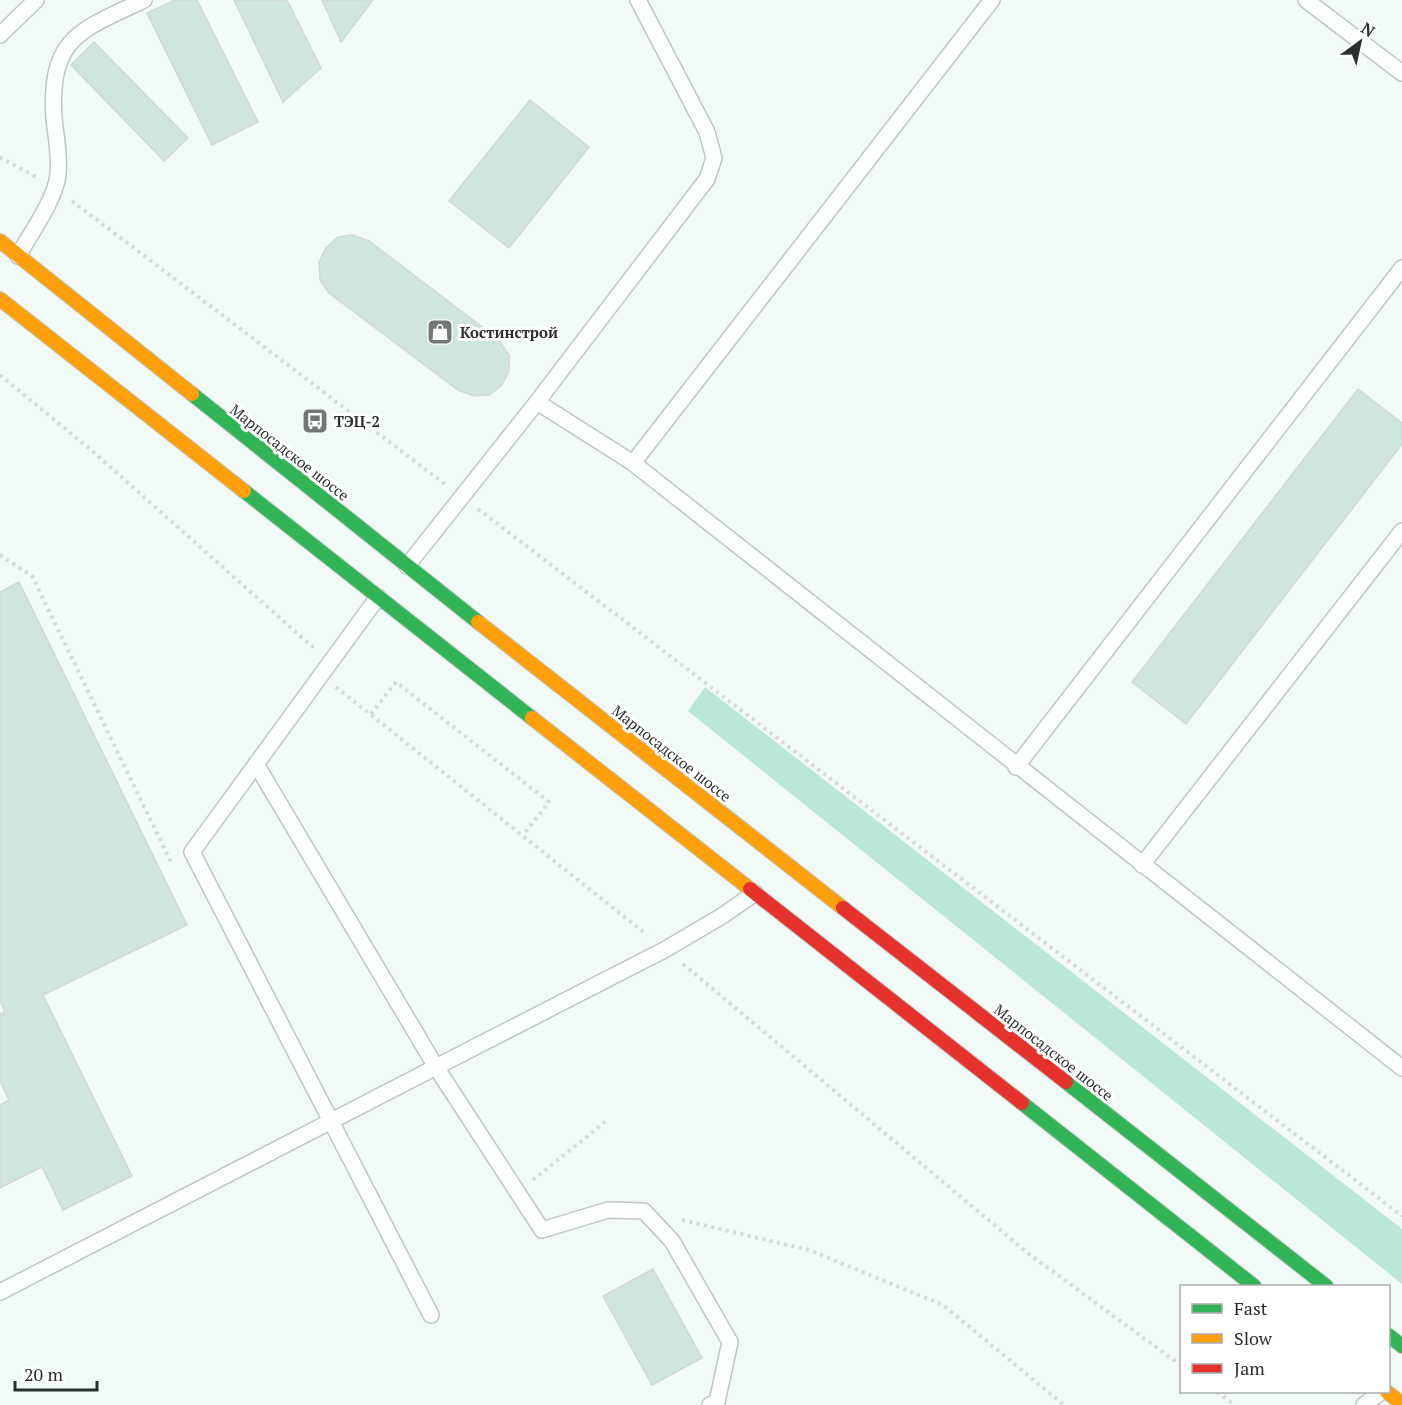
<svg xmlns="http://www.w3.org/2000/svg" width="1402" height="1405" font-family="'PT Serif',serif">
	<rect width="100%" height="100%" fill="#f2faf7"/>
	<path fill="#bae7da" d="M 705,687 L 1402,1229 L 1402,1284 L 688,711 Z"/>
	<g fill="#cfe6e0" stroke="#d2d8d6" stroke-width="1.5">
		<path d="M 175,0 L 197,0 L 258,122 L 212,145 L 147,13 Z"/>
		<path d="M 234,0 L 287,0 L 321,68 L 283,102 Z"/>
		<path d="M 322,0 L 373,0 L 341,42 Z"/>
		<path d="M 94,42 L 188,138 L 164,161 L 71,65 Z"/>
		<path d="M 530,100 L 589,147 L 509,248 L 449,201 Z"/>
		<path d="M 352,235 L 369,241 L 498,339 L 509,355 L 509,371 L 502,385 L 489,395 L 474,396 L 458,390 L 329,293 L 320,280 L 319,262 L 326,248 L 338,237 Z"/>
		<path d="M 1358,389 L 1402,423 L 1402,444 L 1186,724 L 1132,682 Z"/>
		<path d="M 19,582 L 187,925 L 43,995 L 132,1176 L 63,1210 L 42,1167 L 0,1188 L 0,1105 L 9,1100 L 0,1081 L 0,1014 L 5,1012 L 0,1001 L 0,592 Z"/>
		<path d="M 653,1269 L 702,1358 L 652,1385 L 603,1296 Z"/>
	</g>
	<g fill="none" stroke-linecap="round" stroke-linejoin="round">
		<g stroke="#c0c6c4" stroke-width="18">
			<g id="lane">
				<path d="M 1306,0 L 1402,73"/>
				<path d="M 0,35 L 36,0"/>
				<path d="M 18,256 C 30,234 56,199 58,174 C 60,156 56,136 54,119 C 49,37 79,31 144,0"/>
				<path d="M 537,402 L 633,463 L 1402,1068"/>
				<path d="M 633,463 L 992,0"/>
				<path d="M 407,566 L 537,402 L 707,179 L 714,158 L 707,132 L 638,0"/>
				<path d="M 378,597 L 192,852 L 431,1315"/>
				<path d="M 256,764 L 436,1067 L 666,949 L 722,916 L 755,893"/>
				<path d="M 1016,767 L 1402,268"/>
				<path d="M 1142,865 L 1402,531"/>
				<path d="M 0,1292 L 436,1067 L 542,1230 L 608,1210 L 644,1211 L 672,1241 L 730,1342 L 717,1402 L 710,1405"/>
				<path d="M 1364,1405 L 1381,1392"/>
			</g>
		</g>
		<g stroke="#c0c6c4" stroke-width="16">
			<g id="fast">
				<path d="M 192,394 L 478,622"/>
				<path d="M 244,491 L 532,718"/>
				<path d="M 1066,1082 L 1326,1286"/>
				<path d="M 1022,1103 L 1254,1286"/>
				<path d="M 1388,1335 L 1402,1346"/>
			</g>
		</g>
		<g stroke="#c0c6c4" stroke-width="16">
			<g id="slow">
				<path d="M 0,241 L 192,394"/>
				<path d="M 0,299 L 244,491"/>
				<path d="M 478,622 L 843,908"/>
				<path d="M 532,718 L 750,889"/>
				<path d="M 1387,1392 L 1402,1404"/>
			</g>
		</g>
		<g stroke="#c0c6c4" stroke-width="16">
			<g id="jam">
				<path d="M 750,889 L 1022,1103"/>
				<path d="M 843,908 L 1066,1082"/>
			</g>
		</g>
		<g stroke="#d7dad8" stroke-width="4" stroke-dasharray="3 4.5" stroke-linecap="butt">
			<path d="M 0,157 L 36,177"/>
			<path d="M 72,201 L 446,485"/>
			<path d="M 0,375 L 91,450 L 316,650"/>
			<path d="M 478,509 L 1402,1216"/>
			<path d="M 0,555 L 32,576 L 171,862"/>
			<path d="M 336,687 L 647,935"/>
			<path d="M 371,714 L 396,682 L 549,802 L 523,835"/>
			<path d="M 683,964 L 1029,1254 L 1182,1366"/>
			<path d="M 533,1180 L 605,1122"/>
			<path d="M 682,1220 L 809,1250 L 943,1305 L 1064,1405"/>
			<path d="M 1217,1392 L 1235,1405"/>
		</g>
		<use href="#lane" stroke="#fdfefe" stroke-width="15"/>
		<use href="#fast" stroke="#30b455" stroke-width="14"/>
		<use href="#slow" stroke="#ff9f0a" stroke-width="14"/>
		<use href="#jam" stroke="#e5322d" stroke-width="14"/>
	</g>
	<defs>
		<g id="shop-square" transform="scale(1.35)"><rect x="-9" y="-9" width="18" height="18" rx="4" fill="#717775" stroke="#fff"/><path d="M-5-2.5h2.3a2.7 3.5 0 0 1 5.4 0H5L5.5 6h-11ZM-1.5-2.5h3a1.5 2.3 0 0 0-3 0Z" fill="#fff"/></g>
		<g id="bus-square" transform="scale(1.35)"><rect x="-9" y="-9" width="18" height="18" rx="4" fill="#717775" stroke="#fff"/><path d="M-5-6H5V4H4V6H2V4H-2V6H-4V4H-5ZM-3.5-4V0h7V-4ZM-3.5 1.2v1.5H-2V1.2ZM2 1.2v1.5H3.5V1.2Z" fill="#fff"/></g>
	</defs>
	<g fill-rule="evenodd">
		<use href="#shop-square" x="440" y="332"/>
		<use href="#bus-square" x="315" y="421"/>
	</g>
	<g text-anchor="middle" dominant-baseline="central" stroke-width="6" stroke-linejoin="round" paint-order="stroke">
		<g font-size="15" font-weight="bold" fill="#2b302f" stroke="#fff" text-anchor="start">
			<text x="460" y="332">Костинстрой</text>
			<text x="334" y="421">ТЭЦ-2</text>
		</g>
		<g font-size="15" fill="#2b302f" stroke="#fff">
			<text transform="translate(290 452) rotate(38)">Марпосадское шоссе</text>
			<text transform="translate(672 753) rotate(38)">Марпосадское шоссе</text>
			<text transform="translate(1054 1052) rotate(38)">Марпосадское шоссе</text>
		</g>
	</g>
	<rect x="1180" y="1285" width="210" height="108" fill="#ffffff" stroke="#aaacac" stroke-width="1.5"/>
	<rect x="1192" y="1304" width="30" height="9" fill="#30b455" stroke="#aaacac" stroke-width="1.5"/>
	<text x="1234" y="1315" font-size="18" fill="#2b302f">Fast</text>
	<rect x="1192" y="1334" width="30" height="9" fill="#ff9f0a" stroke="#aaacac" stroke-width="1.5"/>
	<text x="1234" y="1345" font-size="18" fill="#2b302f">Slow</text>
	<rect x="1192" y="1364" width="30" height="9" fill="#e5322d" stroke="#aaacac" stroke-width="1.5"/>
	<text x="1234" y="1375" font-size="18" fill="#2b302f">Jam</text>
	<g transform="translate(1360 42) rotate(33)" stroke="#ffffff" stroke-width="4.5" paint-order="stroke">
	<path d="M0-4.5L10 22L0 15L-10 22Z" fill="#2b302f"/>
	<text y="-9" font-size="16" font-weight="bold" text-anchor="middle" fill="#2b302f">N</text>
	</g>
	<path d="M15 1381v9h82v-9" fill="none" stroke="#2b302f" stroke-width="3"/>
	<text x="24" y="1381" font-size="18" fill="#2b302f" stroke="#ffffff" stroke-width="4.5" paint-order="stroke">20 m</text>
</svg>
